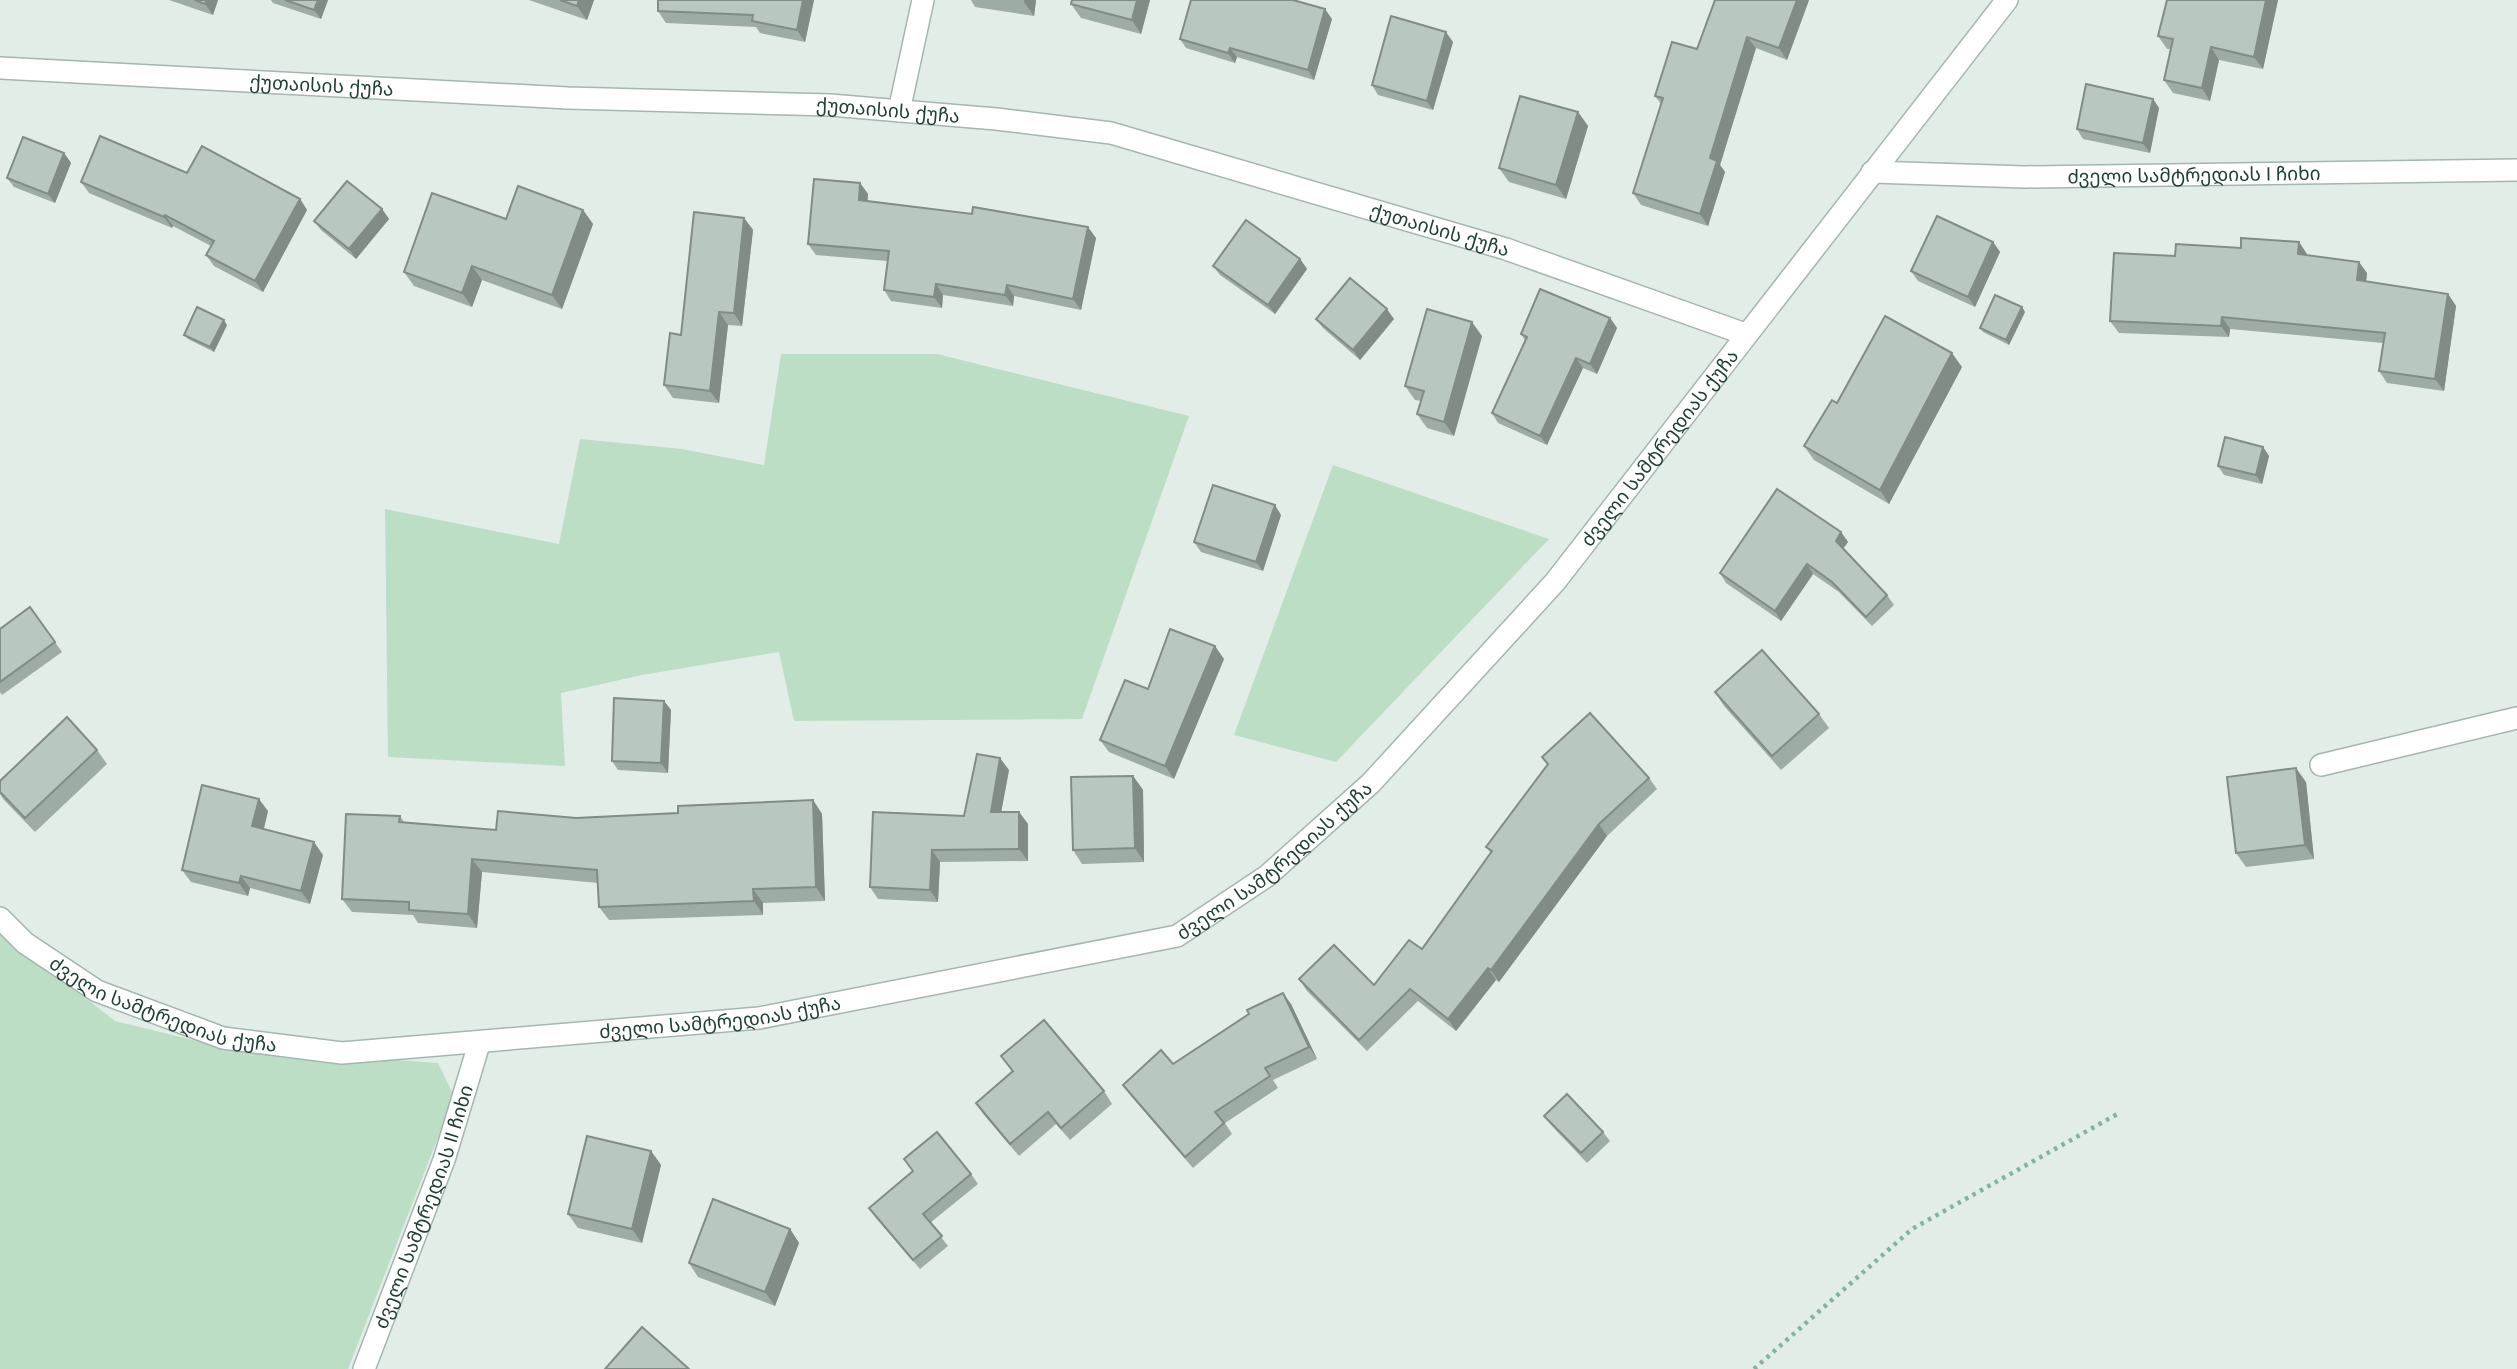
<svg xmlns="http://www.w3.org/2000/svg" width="2517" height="1369" font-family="Poppins,'Noto Sans Georgian',sans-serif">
	<rect width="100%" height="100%" fill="#e3ede8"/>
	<g fill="#bcdec4">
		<path d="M 781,354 L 937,354 L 1189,416 L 1082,719 L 794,721 L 779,652 L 642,675 L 561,693 L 565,766 L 388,757 L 385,509 L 559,544 L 580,439 L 682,449 L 764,465 Z"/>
		<path d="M 1333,465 L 1549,539 L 1336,762 L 1234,735 Z"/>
		<path d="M 0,931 L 115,1021 L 222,1047 L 438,1063 L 454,1096 L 348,1369 L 0,1369 Z"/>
	</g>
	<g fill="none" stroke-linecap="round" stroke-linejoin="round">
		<g stroke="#a5b5af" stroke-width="24">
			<g id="minor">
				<path id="s1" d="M 0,68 L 568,98 L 830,105 L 996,119 L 1111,133 L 1506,249 L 1745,334"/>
				<path d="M 899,111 L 923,0"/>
				<path id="s2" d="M 1872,172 L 2025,177 L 2517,170"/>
				<path d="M 2321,765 L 2517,718"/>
				<path id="s3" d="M 0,918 L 25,943 L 97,991 L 223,1038 L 342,1053 L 759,1018 L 1177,936 L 1267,876 L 1371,783 L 1555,582 L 2007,0"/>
				<path id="s4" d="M 364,1369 L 444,1160 L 479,1044"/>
			</g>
		</g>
		<path stroke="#83b1a2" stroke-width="4.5" stroke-dasharray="3.5 5" stroke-linecap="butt" d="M 1754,1369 L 1912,1229 L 2121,1112"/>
		<use href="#minor" stroke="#fff" stroke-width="21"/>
	</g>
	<g fill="#9eaca6">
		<path d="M 169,0 L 218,0 L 213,15 Z"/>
		<path d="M 271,0 L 328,0 L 321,19 L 273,3 Z"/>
		<path d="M 529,0 L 594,0 L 587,20 Z"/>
		<path d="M 814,0 L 805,42 L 760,33 L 756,27 L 666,23 L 658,11 Z"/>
		<path d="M 971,0 L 1036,0 L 1034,16 L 975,7 Z"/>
		<path d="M 1072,0 L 1150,0 L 1141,34 L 1081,18 L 1071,4 Z"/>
		<path d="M 1809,0 L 1787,60 L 1756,48 L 1720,165 L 1725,172 L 1708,226 L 1641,205 L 1633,193 L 1661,104 L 1655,96 L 1697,49 Z"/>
		<path d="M 2278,0 L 2263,69 L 2219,60 L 2210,101 L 2173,93 L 2164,80 L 2171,49 L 2167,49 L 2158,36 Z"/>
		<path d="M 1332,19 L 1314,80 L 1237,57 L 1235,63 L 1186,48 L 1180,39 Z"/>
		<path d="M 1453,42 L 1433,110 L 1378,95 L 1372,85 Z"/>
		<path d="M 2153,99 L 2159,108 L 2150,153 L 2083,139 L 2077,129 Z"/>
		<path d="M 1578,112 L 1588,126 L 1566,199 L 1509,182 L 1499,168 Z"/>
		<path d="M 64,153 L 71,163 L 55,203 L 14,187 L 7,178 Z"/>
		<path d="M 187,173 L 300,199 L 307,210 L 263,292 L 214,266 L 206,255 L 211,246 L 173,226 L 172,228 L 89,193 L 81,182 Z"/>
		<path d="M 860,183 L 868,194 L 867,201 L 1096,238 L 1081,310 L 1014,296 L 1013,306 L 943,295 L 942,308 L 891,301 L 884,290 L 887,261 L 816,255 L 808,244 Z"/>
		<path d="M 382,209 L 389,219 L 356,259 L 321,230 L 314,221 Z"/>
		<path d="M 583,210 L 593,224 L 562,309 L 482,280 L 472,307 L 414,286 L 404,272 L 506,219 Z"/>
		<path d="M 744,218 L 753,230 L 742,326 L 728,325 L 719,403 L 673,398 L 664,385 L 681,335 Z"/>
		<path d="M 1993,242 L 2000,252 L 1975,307 L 1918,281 L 1911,271 Z"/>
		<path d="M 2299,242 L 2307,255 L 2367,273 L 2366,282 L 2448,294 L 2456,306 L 2444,391 L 2387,383 L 2379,371 L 2383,343 L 2230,329 L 2229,337 L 2119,333 L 2110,321 L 2241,248 Z"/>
		<path d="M 1300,259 L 1307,269 L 1275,314 L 1220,275 L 1213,266 Z"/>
		<path d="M 2022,307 L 2025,312 L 2009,345 L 1983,332 L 1980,328 Z"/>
		<path d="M 1610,318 L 1617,328 L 1597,374 L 1583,368 L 1547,445 L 1498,423 L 1492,413 L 1525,340 L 1521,334 Z"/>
		<path d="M 1316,319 L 1394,319 L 1360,360 L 1323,328 Z"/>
		<path d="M 227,325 L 214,352 L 188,339 L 184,335 Z"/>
		<path d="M 1482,336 L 1454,436 L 1427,428 L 1417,414 L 1421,401 L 1415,400 L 1405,386 Z"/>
		<path d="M 1962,367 L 1889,504 L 1814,460 L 1804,446 L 1837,403 Z"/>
		<path d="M 2263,447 L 2269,456 L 2262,484 L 2224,475 L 2218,466 Z"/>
		<path d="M 1281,515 L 1263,571 L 1201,552 L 1194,542 Z"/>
		<path d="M 1841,532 L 1848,542 L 1843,549 L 1887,595 L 1894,605 L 1872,626 L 1839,592 L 1813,574 L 1781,621 L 1726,583 L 1720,573 Z"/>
		<path d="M 30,607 L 62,652 L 2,695 L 0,692 L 0,629 Z"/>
		<path d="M 1224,659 L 1174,779 L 1109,752 L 1100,740 L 1148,689 Z"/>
		<path d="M 1715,692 L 1819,714 L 1829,728 L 1781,770 L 1724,706 Z"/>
		<path d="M 664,701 L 671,710 L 668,773 L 618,770 L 612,761 Z"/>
		<path d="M 97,750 L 107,764 L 35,832 L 4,800 L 0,794 L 0,781 Z"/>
		<path d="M 1542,757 L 1649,778 L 1657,789 L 1607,836 L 1499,982 L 1496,980 L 1456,1031 L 1418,1001 L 1367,1051 L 1307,991 L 1299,979 L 1374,985 L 1422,949 L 1491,853 L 1486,847 L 1548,765 Z"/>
		<path d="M 1009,770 L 1001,812 L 1019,812 L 1028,824 L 1028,861 L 940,862 L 938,902 L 878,899 L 870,887 L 964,816 Z"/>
		<path d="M 1133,776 L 1143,790 L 1144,862 L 1082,864 L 1073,850 Z"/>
		<path d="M 2306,782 L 2314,859 L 2246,867 L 2236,853 Z"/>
		<path d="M 813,800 L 822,814 L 825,901 L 763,903 L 763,915 L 609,920 L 599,907 L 598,883 L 482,872 L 477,928 L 418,923 L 413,915 L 352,912 L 342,899 L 400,816 L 404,822 L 496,830 L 576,818 L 678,813 Z"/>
		<path d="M 268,811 L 264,829 L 323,855 L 310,904 L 250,888 L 248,896 L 191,882 L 182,870 Z"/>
		<path d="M 1291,1004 L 1317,1059 L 1273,1080 L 1278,1088 L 1225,1123 L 1232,1134 L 1193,1168 L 1131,1096 L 1123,1085 L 1173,1064 Z"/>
		<path d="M 1001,1056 L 1104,1091 L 1112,1104 L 1070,1140 L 1056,1124 L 1019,1156 L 984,1115 L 976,1103 L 1012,1072 Z"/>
		<path d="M 1544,1116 L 1603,1132 L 1610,1141 L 1587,1163 L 1551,1125 Z"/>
		<path d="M 651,1151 L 661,1165 L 642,1243 L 578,1228 L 568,1214 Z"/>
		<path d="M 904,1159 L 971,1174 L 978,1184 L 930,1223 L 948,1246 L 920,1269 L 876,1218 L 869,1208 L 913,1171 Z"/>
		<path d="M 790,1229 L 799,1243 L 775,1306 L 698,1277 L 689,1263 Z"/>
	</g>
	<g fill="#818c87">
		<path d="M 207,0 L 218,0 L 213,15 L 205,4 Z"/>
		<path d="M 318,0 L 328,0 L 321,19 L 314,10 Z"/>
		<path d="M 579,0 L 594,0 L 587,20 L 577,6 Z"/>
		<path d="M 803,0 L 814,0 L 805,42 L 797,30 Z"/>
		<path d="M 1024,0 L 1036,0 L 1034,16 L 1024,2 Z"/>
		<path d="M 1137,0 L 1150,0 L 1141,34 L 1132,20 Z"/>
		<path d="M 1797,0 L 1809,0 L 1787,60 L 1779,48 Z"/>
		<path d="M 2266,0 L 2278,0 L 2263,69 L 2254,57 Z"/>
		<path d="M 1325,9 L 1332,19 L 1314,80 L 1308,70 Z"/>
		<path d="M 1446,32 L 1453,42 L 1433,110 L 1427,101 Z"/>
		<path d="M 1747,37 L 1756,48 L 1720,165 L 1725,172 L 1708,226 L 1700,214 L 1710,158 Z"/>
		<path d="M 2211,47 L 2219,60 L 2210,101 L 2202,88 Z"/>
		<path d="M 1230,48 L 1237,57 L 1235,63 L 1228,53 Z"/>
		<path d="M 2153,99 L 2159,108 L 2150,153 L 2143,143 Z"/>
		<path d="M 1578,112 L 1588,126 L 1566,199 L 1556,185 Z"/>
		<path d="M 64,153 L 71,163 L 55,203 L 48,194 Z"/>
		<path d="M 860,183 L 868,194 L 867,211 L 859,200 Z"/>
		<path d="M 300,199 L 307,210 L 263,292 L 255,281 Z"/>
		<path d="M 382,209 L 389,219 L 356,259 L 349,249 Z"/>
		<path d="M 583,210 L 593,224 L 562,309 L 552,295 Z"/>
		<path d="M 165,215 L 173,226 L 172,228 L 164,217 Z"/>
		<path d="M 744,218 L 753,230 L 742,326 L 734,313 Z"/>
		<path d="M 1088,227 L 1096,238 L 1081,310 L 1073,299 Z"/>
		<path d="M 1993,242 L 2000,252 L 1975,307 L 1968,297 Z"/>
		<path d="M 2299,242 L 2307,254 L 2306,266 L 2298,254 Z"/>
		<path d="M 1300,259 L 1307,269 L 1275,314 L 1268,305 Z"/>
		<path d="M 2359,262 L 2367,273 L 2365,292 L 2357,280 Z"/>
		<path d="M 472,266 L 482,280 L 472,307 L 462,293 Z"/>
		<path d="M 936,284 L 943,295 L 942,308 L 934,297 Z"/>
		<path d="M 1007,285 L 1014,296 L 1013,306 L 1005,295 Z"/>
		<path d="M 2448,294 L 2456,306 L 2444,391 L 2435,379 Z"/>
		<path d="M 2022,307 L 2025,312 L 2009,345 L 2006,340 Z"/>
		<path d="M 1387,309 L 1394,319 L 1360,360 L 1353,350 Z"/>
		<path d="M 719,312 L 728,325 L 719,403 L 710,391 Z"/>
		<path d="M 2222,317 L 2230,329 L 2229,337 L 2221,326 Z"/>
		<path d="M 1610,318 L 1617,328 L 1597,374 L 1590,364 Z"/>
		<path d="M 224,320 L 227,325 L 214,352 L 210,347 Z"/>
		<path d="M 1472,322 L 1482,336 L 1454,436 L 1444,422 Z"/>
		<path d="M 1952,353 L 1962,367 L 1889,504 L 1880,490 Z"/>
		<path d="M 1576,358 L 1583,368 L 1547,445 L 1540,436 Z"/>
		<path d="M 2263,447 L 2269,456 L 2262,484 L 2256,475 Z"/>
		<path d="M 1275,505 L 1281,515 L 1263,571 L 1256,562 Z"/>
		<path d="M 1841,532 L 1848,542 L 1842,550 L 1836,541 Z"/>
		<path d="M 1807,564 L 1813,574 L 1781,621 L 1775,611 Z"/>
		<path d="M 1215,646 L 1224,659 L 1174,779 L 1165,766 Z"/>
		<path d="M 664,701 L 671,710 L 668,773 L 661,763 Z"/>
		<path d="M 1000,758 L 1009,770 L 999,824 L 991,812 Z"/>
		<path d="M 2296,768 L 2306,782 L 2314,859 L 2305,845 Z"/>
		<path d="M 1133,776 L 1143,790 L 1144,862 L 1135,848 Z"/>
		<path d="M 259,799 L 268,811 L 261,839 L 252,826 Z"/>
		<path d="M 813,800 L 822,814 L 825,901 L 816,887 Z"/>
		<path d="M 1019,812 L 1028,824 L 1028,861 L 1019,849 Z"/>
		<path d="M 1599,824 L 1607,836 L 1499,982 L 1491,970 Z"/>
		<path d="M 314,842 L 323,855 L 310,904 L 301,891 Z"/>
		<path d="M 932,850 L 940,862 L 938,902 L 930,890 Z"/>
		<path d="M 472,859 L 482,872 L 477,928 L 468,914 Z"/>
		<path d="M 241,876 L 250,888 L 248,896 L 239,883 Z"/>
		<path d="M 753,889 L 763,903 L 763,915 L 754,901 Z"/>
		<path d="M 1488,968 L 1496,980 L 1456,1031 L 1448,1019 Z"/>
		<path d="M 1283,993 L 1291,1004 L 1317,1059 L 1309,1047 Z"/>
		<path d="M 651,1151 L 661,1165 L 642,1243 L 632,1229 Z"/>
		<path d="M 790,1229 L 799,1243 L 775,1306 L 765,1292 Z"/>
	</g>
	<g fill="#b8c8c1" stroke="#818c87" stroke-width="2">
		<path d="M 195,0 L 207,0 L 205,4 Z"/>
		<path d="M 285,0 L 318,0 L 314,10 Z"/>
		<path d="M 560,0 L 579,0 L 577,6 Z"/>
		<path d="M 658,0 L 803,0 L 797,30 L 752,21 L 753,15 L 658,11 Z"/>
		<path d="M 1072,0 L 1137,0 L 1132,20 L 1071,4 Z"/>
		<path d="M 1191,0 L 1293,0 L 1325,9 L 1308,70 L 1230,48 L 1228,53 L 1180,39 Z"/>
		<path d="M 1715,0 L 1797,0 L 1779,48 L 1747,37 L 1710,158 L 1717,161 L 1700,214 L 1633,193 L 1663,98 L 1655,96 L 1672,42 L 1697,49 Z"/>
		<path d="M 2167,0 L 2266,0 L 2254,57 L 2211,47 L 2202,88 L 2164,80 L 2173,39 L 2158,36 Z"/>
		<path d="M 1391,16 L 1446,32 L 1427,101 L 1372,85 Z"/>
		<path d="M 2086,84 L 2153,99 L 2143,143 L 2077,129 Z"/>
		<path d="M 1520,96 L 1578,112 L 1556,185 L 1499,168 Z"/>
		<path d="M 100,136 L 187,173 L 202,146 L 300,199 L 255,281 L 206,255 L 214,241 L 165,215 L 164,217 L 81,182 Z"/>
		<path d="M 23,137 L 64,153 L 48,194 L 7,178 Z"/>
		<path d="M 814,179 L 860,183 L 859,200 L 972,214 L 973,207 L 1088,227 L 1073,299 L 1007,285 L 1005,295 L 936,284 L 934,297 L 884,290 L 889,251 L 808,244 Z"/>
		<path d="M 347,181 L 382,209 L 349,249 L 314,221 Z"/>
		<path d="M 518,186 L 583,210 L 552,295 L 472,266 L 462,293 L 404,272 L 432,193 L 506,219 Z"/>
		<path d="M 694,212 L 744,218 L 734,313 L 719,312 L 710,391 L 664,385 L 670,333 L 681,335 Z"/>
		<path d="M 1937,216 L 1993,242 L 1968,297 L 1911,271 Z"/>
		<path d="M 1246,220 L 1300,259 L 1268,305 L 1213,266 Z"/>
		<path d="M 2241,238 L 2299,242 L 2298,254 L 2359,262 L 2357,280 L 2448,294 L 2435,379 L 2379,371 L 2385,333 L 2222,317 L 2221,326 L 2110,321 L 2114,253 L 2175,256 L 2176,244 L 2241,248 Z"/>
		<path d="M 1350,278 L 1387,309 L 1353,350 L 1316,319 Z"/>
		<path d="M 1540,289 L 1610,318 L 1590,364 L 1576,358 L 1540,436 L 1492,413 L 1527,337 L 1521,334 Z"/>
		<path d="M 1995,295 L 2022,307 L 2006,340 L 1980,328 Z"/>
		<path d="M 197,307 L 224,320 L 210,347 L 184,335 Z"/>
		<path d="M 1427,309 L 1472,322 L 1444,422 L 1417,414 L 1424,391 L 1405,386 Z"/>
		<path d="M 1885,316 L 1952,353 L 1880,490 L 1804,446 L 1832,400 L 1837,403 Z"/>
		<path d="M 2225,437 L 2263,447 L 2256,475 L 2218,466 Z"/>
		<path d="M 1213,485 L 1275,505 L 1256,562 L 1194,542 Z"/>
		<path d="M 1777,489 L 1841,532 L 1836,541 L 1887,595 L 1866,617 L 1832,582 L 1807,564 L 1775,611 L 1720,573 Z"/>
		<path d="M 30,607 L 55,642 L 0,682 L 0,629 Z"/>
		<path d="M 1170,629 L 1215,646 L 1165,766 L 1100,740 L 1125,680 L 1148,689 Z"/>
		<path d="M 1762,650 L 1819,714 L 1772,756 L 1715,692 Z"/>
		<path d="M 614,698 L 664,701 L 661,763 L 612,761 Z"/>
		<path d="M 1590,713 L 1649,778 L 1599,824 L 1491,970 L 1488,968 L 1448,1019 L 1410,989 L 1359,1040 L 1299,979 L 1334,945 L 1374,985 L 1409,940 L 1422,949 L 1492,851 L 1486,847 L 1548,764 L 1542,757 Z"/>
		<path d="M 67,717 L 97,750 L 25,818 L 0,792 L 0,781 Z"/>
		<path d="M 977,754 L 1000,758 L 991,812 L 1019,812 L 1019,849 L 932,850 L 930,890 L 870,887 L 873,812 L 964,816 Z"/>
		<path d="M 2296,768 L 2305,845 L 2236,853 L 2227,777 Z"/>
		<path d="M 1133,776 L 1135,848 L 1073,850 L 1071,777 Z"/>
		<path d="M 202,785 L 259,799 L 252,826 L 314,842 L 301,891 L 241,876 L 239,883 L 182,870 Z"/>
		<path d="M 813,800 L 816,887 L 753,889 L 754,901 L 599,907 L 597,870 L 472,859 L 468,914 L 409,910 L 409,902 L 342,899 L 346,814 L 400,816 L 399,822 L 496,830 L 498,811 L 576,818 L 678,813 L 678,806 Z"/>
		<path d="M 1283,993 L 1309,1047 L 1265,1068 L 1270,1076 L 1215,1112 L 1224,1123 L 1185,1157 L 1123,1085 L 1161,1050 L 1173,1064 L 1249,1014 L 1247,1010 Z"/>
		<path d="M 1044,1020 L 1104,1091 L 1061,1128 L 1048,1112 L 1010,1144 L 976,1103 L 1013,1071 L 1001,1056 Z"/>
		<path d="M 1567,1094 L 1603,1132 L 1581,1153 L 1544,1116 Z"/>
		<path d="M 937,1132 L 971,1174 L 923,1214 L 942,1236 L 913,1260 L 869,1208 L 913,1171 L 904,1159 Z"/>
		<path d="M 587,1136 L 651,1151 L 632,1229 L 568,1214 Z"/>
		<path d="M 713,1199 L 790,1229 L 765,1292 L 689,1263 Z"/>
		<path d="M 642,1327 L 689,1369 L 605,1369 Z"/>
	</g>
	<g text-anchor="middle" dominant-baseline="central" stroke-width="5" stroke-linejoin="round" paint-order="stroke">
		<g font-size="19" fill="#223f36" stroke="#f4f9f6">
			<text stroke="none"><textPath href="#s1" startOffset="322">ქუთაისის ქუჩა</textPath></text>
			<text stroke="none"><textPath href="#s1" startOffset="889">ქუთაისის ქუჩა</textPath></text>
			<text stroke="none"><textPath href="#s2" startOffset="322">ძველი სამტრედიას I ჩიხი</textPath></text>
			<text stroke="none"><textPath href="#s1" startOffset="1456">ქუთაისის ქუჩა</textPath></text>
			<text stroke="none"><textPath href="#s3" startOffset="1911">ძველი სამტრედიას ქუჩა</textPath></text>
			<text stroke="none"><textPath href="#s3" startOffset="1344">ძველი სამტრედიას ქუჩა</textPath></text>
			<text stroke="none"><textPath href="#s3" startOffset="189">ძველი სამტრედიას ქუჩა</textPath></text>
			<text stroke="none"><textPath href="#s3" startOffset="756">ძველი სამტრედიას ქუჩა</textPath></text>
			<text stroke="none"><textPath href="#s4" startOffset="173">ძველი სამტრედიას II ჩიხი</textPath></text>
		</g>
	</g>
</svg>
